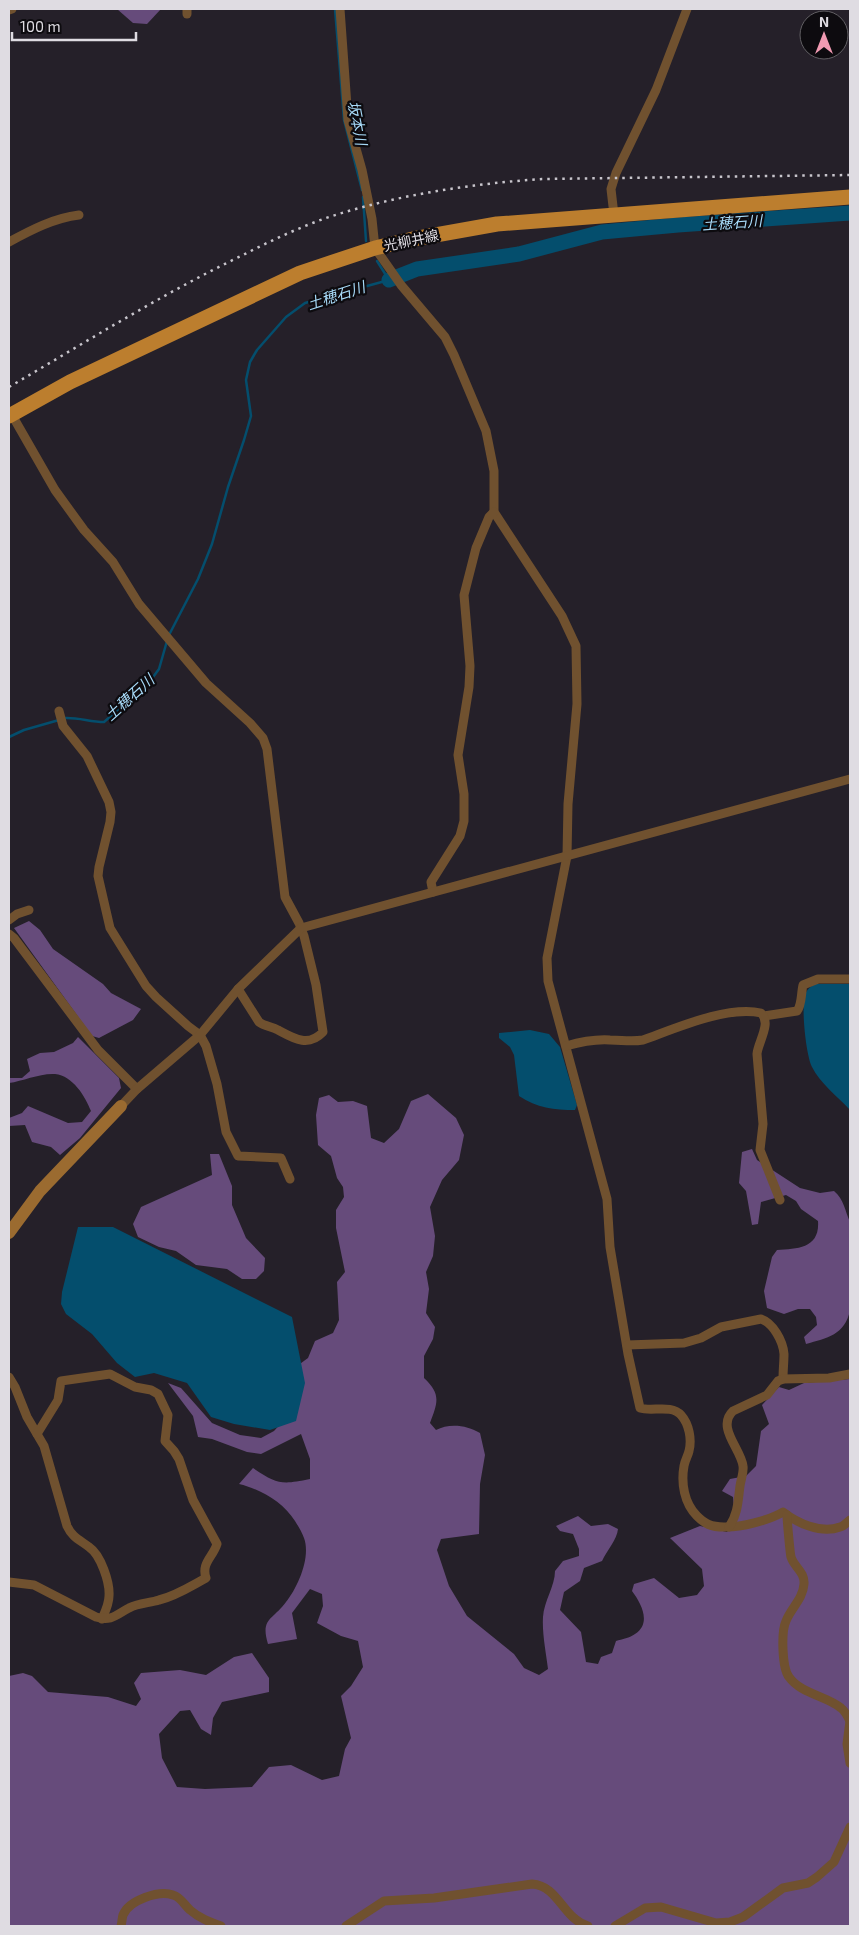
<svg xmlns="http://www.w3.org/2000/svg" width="859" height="1935" font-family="'Exo 2','Noto Sans JP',sans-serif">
	<rect width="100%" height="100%" fill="#252029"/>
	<g fill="#664b7b">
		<path d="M 117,9 L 161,9 L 147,24 L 133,23 Z"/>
		<path d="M 29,921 L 40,930 L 53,949 L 103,984 L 111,993 L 141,1009 L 133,1020 L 99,1038 L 92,1036 L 14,928 Z"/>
		<path d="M 78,1037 L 119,1078 L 121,1088 L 80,1138 L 60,1155 L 51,1147 L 32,1142 L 25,1125 L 9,1126 L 9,1118 L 22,1113 L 28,1106 L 68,1123 L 82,1122 L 91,1111 C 85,1096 73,1076 55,1074 C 40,1073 23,1081 9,1083 L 9,1078 L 22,1078 L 30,1071 L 27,1059 L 40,1053 L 54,1052 L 73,1043 Z"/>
		<path d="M 428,1094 L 456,1118 L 464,1135 L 459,1160 L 442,1180 L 430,1207 L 435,1236 L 433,1256 L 426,1272 L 429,1289 L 426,1313 L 435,1327 L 433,1339 L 424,1356 L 424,1378 C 441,1394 438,1402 430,1423 L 436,1430 C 449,1423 467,1425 480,1433 L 485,1455 L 480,1484 L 479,1534 L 441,1539 L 437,1550 L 449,1586 L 467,1616 L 514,1654 L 524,1668 L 539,1675 L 548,1669 C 546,1652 542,1634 543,1617 C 544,1601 555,1586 555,1571 L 563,1561 L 579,1556 L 579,1549 L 573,1534 L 560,1531 L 556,1526 L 578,1516 L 591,1526 L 608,1524 L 618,1529 C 617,1540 607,1550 602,1561 L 584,1568 L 580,1581 L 564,1592 L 560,1610 L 581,1632 L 586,1662 L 598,1664 L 601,1657 L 612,1653 L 616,1641 C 622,1639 630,1638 635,1634 C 652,1623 641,1603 632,1591 L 634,1584 L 654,1578 L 679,1598 L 697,1595 L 704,1586 L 702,1569 L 670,1538 L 700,1526 L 727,1532 L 735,1521 L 733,1497 L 722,1491 L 730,1479 L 746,1476 L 756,1466 L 761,1431 L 769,1424 L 762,1405 L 779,1387 L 789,1390 L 804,1383 L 850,1379 L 850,1926 L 9,1926 L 9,1676 L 23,1673 L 32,1676 L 48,1692 L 108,1697 L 136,1706 L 141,1699 L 134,1683 L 141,1673 L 180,1670 L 206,1675 L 234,1657 L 252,1653 L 269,1678 L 269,1692 L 222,1702 L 213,1718 L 211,1735 L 201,1729 L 190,1710 L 180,1711 L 159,1734 L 162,1758 L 177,1787 L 205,1789 L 252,1787 L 269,1767 L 291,1765 L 322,1780 L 339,1776 L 345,1749 L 351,1738 L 341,1696 L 351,1686 L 363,1667 L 358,1641 L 341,1636 L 317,1623 L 323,1606 L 322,1594 L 310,1589 L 292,1613 L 297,1639 L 268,1644 C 260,1618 273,1620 286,1602 C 298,1587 311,1557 304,1538 C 302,1532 298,1526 295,1521 C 283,1502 260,1489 239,1484 L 253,1468 C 277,1484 281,1485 310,1479 L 310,1459 L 301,1434 L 261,1454 L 247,1452 L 212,1439 L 198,1437 L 193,1416 L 168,1383 L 181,1388 L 212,1423 L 240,1435 L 261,1438 L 274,1431 L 292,1411 L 293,1369 L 308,1358 L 315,1341 L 333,1333 L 339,1320 L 337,1282 L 345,1272 L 336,1228 L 336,1210 L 344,1197 L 343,1187 L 337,1178 L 331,1156 L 318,1145 L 316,1115 L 319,1098 L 329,1095 L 338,1102 L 353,1101 L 367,1106 L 371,1138 L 384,1143 L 399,1129 L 411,1101 Z"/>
		<path d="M 752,1149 L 757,1160 L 800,1188 L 820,1193 L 834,1191 C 844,1199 845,1211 850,1222 L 850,1310 C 845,1335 827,1338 806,1344 L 804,1337 L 817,1325 L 816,1317 L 810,1309 L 798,1309 L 784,1314 L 767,1308 L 764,1291 L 772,1257 L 777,1250 C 798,1249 820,1248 818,1221 L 801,1209 L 796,1201 L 786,1195 L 761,1202 L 758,1224 L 752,1225 L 746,1191 L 739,1183 L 742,1152 Z"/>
		<path d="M 210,1154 L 219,1154 L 232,1186 L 232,1205 L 246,1238 L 265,1258 L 264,1271 L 256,1279 L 242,1279 L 227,1269 L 196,1265 L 176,1251 L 159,1247 L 138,1237 L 133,1224 L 141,1207 L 212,1175 Z"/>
	</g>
	<g fill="#044e6d">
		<path d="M 815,984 L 850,984 L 850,1110 C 838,1097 820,1083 812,1067 C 806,1055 801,1008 805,995 C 807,989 810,987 815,984 Z"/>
		<path d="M 530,1030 L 549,1034 L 560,1047 L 577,1105 L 575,1110 C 554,1110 537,1108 519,1096 L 514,1055 L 510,1047 L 499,1038 L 499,1033 Z"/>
		<path d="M 78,1227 L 113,1227 L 292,1317 L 305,1383 L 296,1421 L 270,1430 L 234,1424 L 211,1417 L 187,1383 L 154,1373 L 135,1377 L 117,1363 L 92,1334 L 66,1314 L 61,1304 L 62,1292 Z"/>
	</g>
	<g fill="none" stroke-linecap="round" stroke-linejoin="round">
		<g stroke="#044e6d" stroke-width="2.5">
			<path d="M 335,9 L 344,120 L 362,190"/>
			<path d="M 363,197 L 366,241"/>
			<path d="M 169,635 L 198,579 L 212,544 L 228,487 L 244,440 L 251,416 L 246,380 L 250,362 L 257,350 L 286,317 L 305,303 L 389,280 L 377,261"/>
			<path d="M 64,718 C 78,717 90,722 104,722 L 148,684 L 159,669 L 167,641"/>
			<path d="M 9,737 L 24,730 L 59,720"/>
		</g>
		<path stroke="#044e6d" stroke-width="15" d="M 389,280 L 417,269 L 519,254 L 602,232 L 678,225 L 850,213"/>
		<g stroke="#70512f" stroke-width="9">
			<path d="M 340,9 L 348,120 L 362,170 L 372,219 L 375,248 L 401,285 L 445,337 L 454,355 L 486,431 L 494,471 L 494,512 L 562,616 L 576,646 L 577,704 L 568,804 L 567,856 L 547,958 L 548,981 L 607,1199 L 610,1247 L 628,1354 L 640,1408 C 652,1412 671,1404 681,1415 C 689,1424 692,1439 689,1451 C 688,1456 685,1460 684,1466 C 681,1483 684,1503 697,1516 C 705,1524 711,1527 724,1527 C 739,1528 770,1520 783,1512 C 797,1523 821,1534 840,1527 C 844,1526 847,1522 850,1520"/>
			<path d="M 9,10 L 12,9"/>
			<path d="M 187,14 L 187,9"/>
			<path d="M 614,215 L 611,189 L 616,173 L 656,90 L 687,9"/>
			<path d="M 9,242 C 31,230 54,218 79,215"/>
			<path d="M 12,415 L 55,490 L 84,530 L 113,562 L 139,604 L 206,683 L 250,723 L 263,738 L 267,749 L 285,897 L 299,923 L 304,936 L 316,985 L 323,1032 C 308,1048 293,1038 278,1030 C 272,1026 265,1027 259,1022 L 238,989"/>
			<path d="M 59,711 L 63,726 L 87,756 L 109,802 L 111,812 L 110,822 L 99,867 L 98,876 L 110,928 L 146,986 L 156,997 L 188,1026 L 200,1035 L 206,1046 L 217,1084 L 226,1132 L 238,1156 L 281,1158 L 290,1179"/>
			<path d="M 433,892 L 431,882 L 460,836 L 464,821 L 464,794 L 458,755 L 469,687 L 470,666 L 464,595 L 476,548 L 489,517 L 494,512"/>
			<path d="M 9,920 L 17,914 L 29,910"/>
			<path d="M 9,934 L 14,938 L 98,1050 L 137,1089"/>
			<path d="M 764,1016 L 797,1011 C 802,1005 801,993 803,985 L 818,979 L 850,979"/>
			<path d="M 566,1046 C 580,1042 595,1039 610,1040 C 622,1040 631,1042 643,1040 C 674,1029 728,1005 761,1013 C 772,1023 758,1042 757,1054 L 763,1124 L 760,1150 L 780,1200"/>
			<path d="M 121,1106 L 137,1089 L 200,1035 L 238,989 L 301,928 L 850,779"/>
			<path d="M 627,1345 L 684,1343 L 701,1338 L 721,1327 L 761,1319 C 773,1323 783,1341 784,1354 C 784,1362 783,1370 783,1379"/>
			<path d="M 9,1377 L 15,1387 L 27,1417 L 44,1446 L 67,1526 C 72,1537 80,1540 89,1547 C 101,1555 110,1583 109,1596 C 109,1604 105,1612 102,1619"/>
			<path d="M 787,1515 C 787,1519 790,1553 791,1557 C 794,1567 805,1572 804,1584 C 803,1599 791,1608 786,1621 C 781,1632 782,1668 789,1677 C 801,1694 827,1696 841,1708 C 845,1711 848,1717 850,1721"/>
			<path d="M 729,1527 C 738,1514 738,1501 740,1486 C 741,1479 744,1472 743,1466 C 741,1449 716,1427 733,1411 L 767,1395 L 778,1381 L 783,1379 L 829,1378 L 850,1374"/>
			<path d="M 9,1582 L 34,1585 L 96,1617 C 112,1622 117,1614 129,1608 C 138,1603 150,1603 159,1600 C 176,1596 191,1586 206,1578 C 201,1563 213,1557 217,1544 L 193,1500 L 179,1459 L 174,1451 L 165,1441 L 168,1415 L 158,1394 L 151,1390 L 135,1387 L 110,1374 L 61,1381 L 58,1400 L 37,1434"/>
			<path d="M 850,1721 L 847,1744 L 850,1763"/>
			<path d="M 121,1926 C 122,1923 122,1918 123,1915 C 129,1900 159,1890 173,1895 C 181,1897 184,1905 190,1910 C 199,1918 210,1922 221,1926"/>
			<path d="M 346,1926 L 384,1901 L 434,1898 L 532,1884 C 559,1886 562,1918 588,1926"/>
			<path d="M 615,1926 L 645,1908 L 661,1907 L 716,1923 L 730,1922 L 743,1917 L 783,1888 L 808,1883 L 817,1877 L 834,1862 L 850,1827"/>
		</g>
		<path stroke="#9b6b30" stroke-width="12" d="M 9,1233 L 40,1191 L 121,1106"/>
		<path stroke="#bc7e2e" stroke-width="15" d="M 9,416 L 70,382 L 300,273 L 375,248 L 413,239 L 497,224 L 850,197"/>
		<path stroke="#c8c5cc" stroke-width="2.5" stroke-dasharray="2.5 5" stroke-linecap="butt" d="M 9,387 C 86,342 162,294 243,255 C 270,241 298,228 326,218 C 396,195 469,184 542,179 L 850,175"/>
	</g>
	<g text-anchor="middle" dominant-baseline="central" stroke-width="4.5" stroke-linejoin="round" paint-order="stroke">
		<g font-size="14" fill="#dfdce2" stroke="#0d0b0f">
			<text transform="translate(411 240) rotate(-12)">光柳井線</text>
		</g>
		<g font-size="15" font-style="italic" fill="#a7daf8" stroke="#0d0b0f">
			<text transform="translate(358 123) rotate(79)">坂本川</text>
			<text transform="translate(732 222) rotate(-4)">土穂石川</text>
			<text transform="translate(336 295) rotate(-18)">土穂石川</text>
			<text transform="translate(129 697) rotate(-42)">土穂石川</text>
		</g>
	</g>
	<rect width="859" height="1935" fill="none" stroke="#dfdce2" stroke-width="20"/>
	<g transform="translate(824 35)"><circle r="24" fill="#0d0b0f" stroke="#615f63"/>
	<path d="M0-4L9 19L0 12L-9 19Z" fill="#f19ab2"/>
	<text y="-8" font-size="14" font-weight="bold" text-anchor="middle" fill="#dfdce2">N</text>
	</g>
	<path d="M12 32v8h124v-8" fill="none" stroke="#dfdce2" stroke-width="2.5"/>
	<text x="20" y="32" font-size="15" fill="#dfdce2" stroke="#0d0b0f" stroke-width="4" paint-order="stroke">100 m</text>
</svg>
